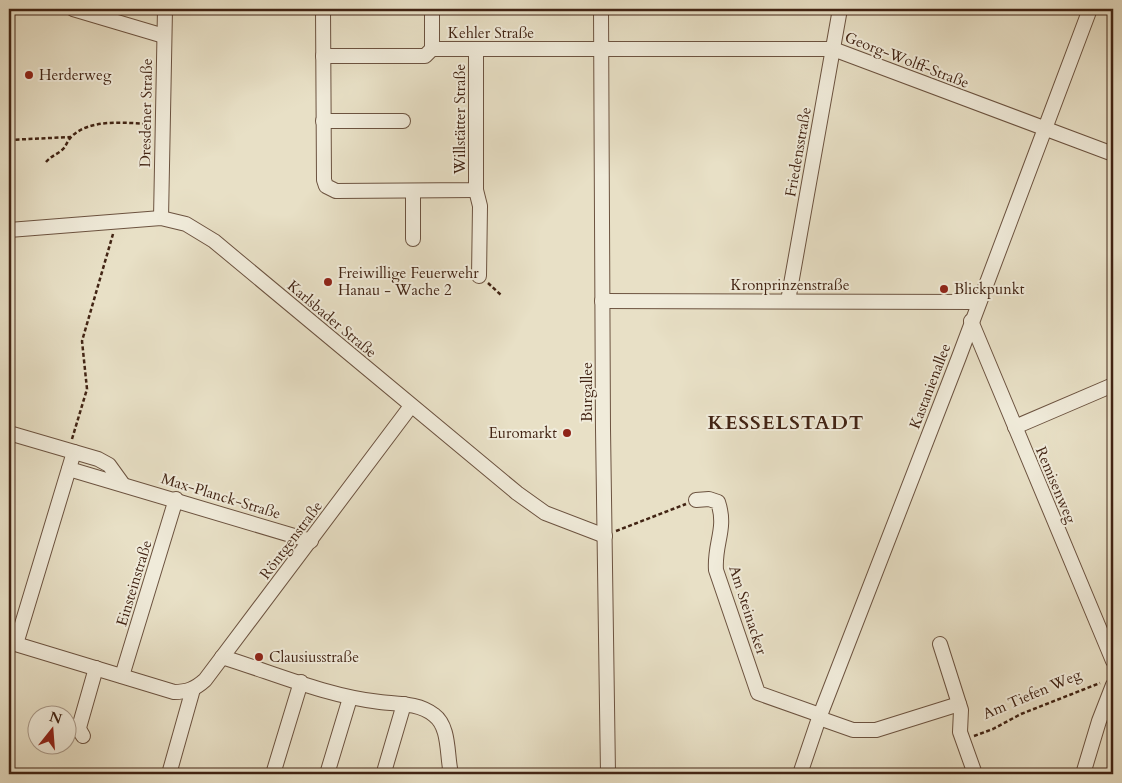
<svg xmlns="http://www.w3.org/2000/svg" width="1122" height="783" font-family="Cardo,serif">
	<rect width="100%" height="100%" fill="#e8e0c6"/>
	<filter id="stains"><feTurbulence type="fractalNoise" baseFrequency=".004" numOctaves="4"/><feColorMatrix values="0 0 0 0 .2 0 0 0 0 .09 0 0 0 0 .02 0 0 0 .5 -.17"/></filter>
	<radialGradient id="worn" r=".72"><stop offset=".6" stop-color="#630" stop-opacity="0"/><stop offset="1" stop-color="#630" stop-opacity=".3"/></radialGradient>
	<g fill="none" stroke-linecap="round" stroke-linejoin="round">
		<g stroke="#6c5340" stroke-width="16">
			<g id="minor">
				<path d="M 73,9 L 164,36"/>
				<path d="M 323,9 L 324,180 L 326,186 L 336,191 L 476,190 L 476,49"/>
				<path d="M 432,9 L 432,49"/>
				<path d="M 601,9 L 603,429 L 608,774"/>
				<path d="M 323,56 L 425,56 L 432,49 L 833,49 L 1113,154"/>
				<path d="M 323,121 L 403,121"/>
				<path d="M 476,190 L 480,206 L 479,276"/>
				<path d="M 413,191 L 413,239"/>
				<path d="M 161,218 L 165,9"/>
				<path d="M 9,230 L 161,218 L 186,224 L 214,241 L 517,493 L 545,513 L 605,536"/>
				<path d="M 602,301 L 978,302"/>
				<path d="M 788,301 L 840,9"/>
				<path d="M 971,321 L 1113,661"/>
				<path d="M 1015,427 L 1113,385"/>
				<path d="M 9,433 L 98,459 L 109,465 L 122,483"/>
				<path d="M 69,469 L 311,541"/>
				<path d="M 696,500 L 709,499 L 718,502 C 727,529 714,543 716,570 L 758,693 L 820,715"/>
				<path d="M 9,642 L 174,692 C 187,692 195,689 205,680 L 411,406"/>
				<path d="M 16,644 L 74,452"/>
				<path d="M 940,644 L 961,710 L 960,732 L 975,774"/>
				<path d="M 222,657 C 274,673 326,696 380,702 C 398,704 419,703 434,715 C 449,726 447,752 450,768 L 448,774"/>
				<path d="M 122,676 L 176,499"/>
				<path d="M 819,718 L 853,730 L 876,730 L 959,704"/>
				<path d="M 83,736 L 79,729 L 80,724 L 96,668"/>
				<path d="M 384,772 L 404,704"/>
				<path d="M 169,774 L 193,689"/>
				<path d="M 273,774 L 301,682"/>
				<path d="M 327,774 L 350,698"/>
				<path d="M 800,774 L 819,718 L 959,357 L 1090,9"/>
				<path d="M 1083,774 L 1099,721 L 1113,685"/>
			</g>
		</g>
		<g stroke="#422414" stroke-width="2.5" stroke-dasharray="4 2.5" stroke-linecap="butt">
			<path d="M 9,140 L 71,137"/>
			<path d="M 46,162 C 51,156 56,155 62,150 C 66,147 67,141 71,137 C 90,118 126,123 151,124"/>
			<path d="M 488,283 L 501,295"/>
			<path d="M 72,439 L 87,389 L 82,341 L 113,234"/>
			<path d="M 616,531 L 686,504"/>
			<path d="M 9,668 L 12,657"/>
			<path d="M 974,736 L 993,729 L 1021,714 L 1100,683"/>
		</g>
		<use href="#minor" stroke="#f0ebda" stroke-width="14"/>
	</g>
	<g fill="#8f2418" stroke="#f0ebda" stroke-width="2">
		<circle cx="29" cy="75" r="5"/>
		<circle cx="328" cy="282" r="5"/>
		<circle cx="944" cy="289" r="5"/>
		<circle cx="567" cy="433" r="5"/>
		<circle cx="259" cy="657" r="5"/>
	</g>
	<g text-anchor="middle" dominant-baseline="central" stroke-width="4" stroke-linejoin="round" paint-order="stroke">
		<g font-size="15" fill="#422414" stroke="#f0ebda">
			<text x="491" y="33">Kehler Straße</text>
			<text transform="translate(907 60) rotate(21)">Georg-Wolff-Straße</text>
			<text transform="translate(146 113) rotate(-89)">Dresdener Straße</text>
			<text transform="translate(460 119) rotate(-90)">Willstätter Straße</text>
			<text transform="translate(798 152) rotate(-80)">Friedensstraße</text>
			<text x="790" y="285">Kronprinzenstraße</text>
			<text transform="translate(332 319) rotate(40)">Karlsbader Straße</text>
			<text transform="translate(930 386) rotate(-69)">Kastanienallee</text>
			<text transform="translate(587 392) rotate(-90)">Burgallee</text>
			<text transform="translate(1056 485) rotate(67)">Remisenweg</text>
			<text transform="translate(221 496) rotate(17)">Max-Planck-Straße</text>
			<text transform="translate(291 540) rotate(-53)">Röntgenstraße</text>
			<text transform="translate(134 583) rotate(-73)">Einsteinstraße</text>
			<text transform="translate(748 610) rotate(72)">Am Steinacker</text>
			<text transform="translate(1032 694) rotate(-23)">Am Tiefen Weg</text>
		</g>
		<g font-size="15" fill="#422414" stroke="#f0ebda" text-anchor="start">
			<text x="39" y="75">Herderweg</text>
			<text x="338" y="273">Freiwillige Feuerwehr<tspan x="338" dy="17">Hanau - Wache 2</tspan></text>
			<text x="954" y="289">Blickpunkt</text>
			<text x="557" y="433" text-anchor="end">Euromarkt</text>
			<text x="269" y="657">Clausiusstraße</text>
		</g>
		<g font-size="20" font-weight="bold" letter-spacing="1" fill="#422414" stroke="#f0ebda">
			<text x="786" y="422">KESSELSTADT</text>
		</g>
	</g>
	<rect width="1122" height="783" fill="none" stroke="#e8e0c6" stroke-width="30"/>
	<rect x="10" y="10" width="1102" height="763" fill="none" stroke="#422414" stroke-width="2.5"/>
	<rect x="15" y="15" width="1092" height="753" fill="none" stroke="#422414"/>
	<g transform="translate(52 730) rotate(17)"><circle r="24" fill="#f0ebda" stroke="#aa9b8b"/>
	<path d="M0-4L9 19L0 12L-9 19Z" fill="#8f2418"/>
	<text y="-8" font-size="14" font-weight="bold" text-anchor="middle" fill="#422414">N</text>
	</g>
	<rect width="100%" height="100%" filter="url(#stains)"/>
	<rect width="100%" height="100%" fill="url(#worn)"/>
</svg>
